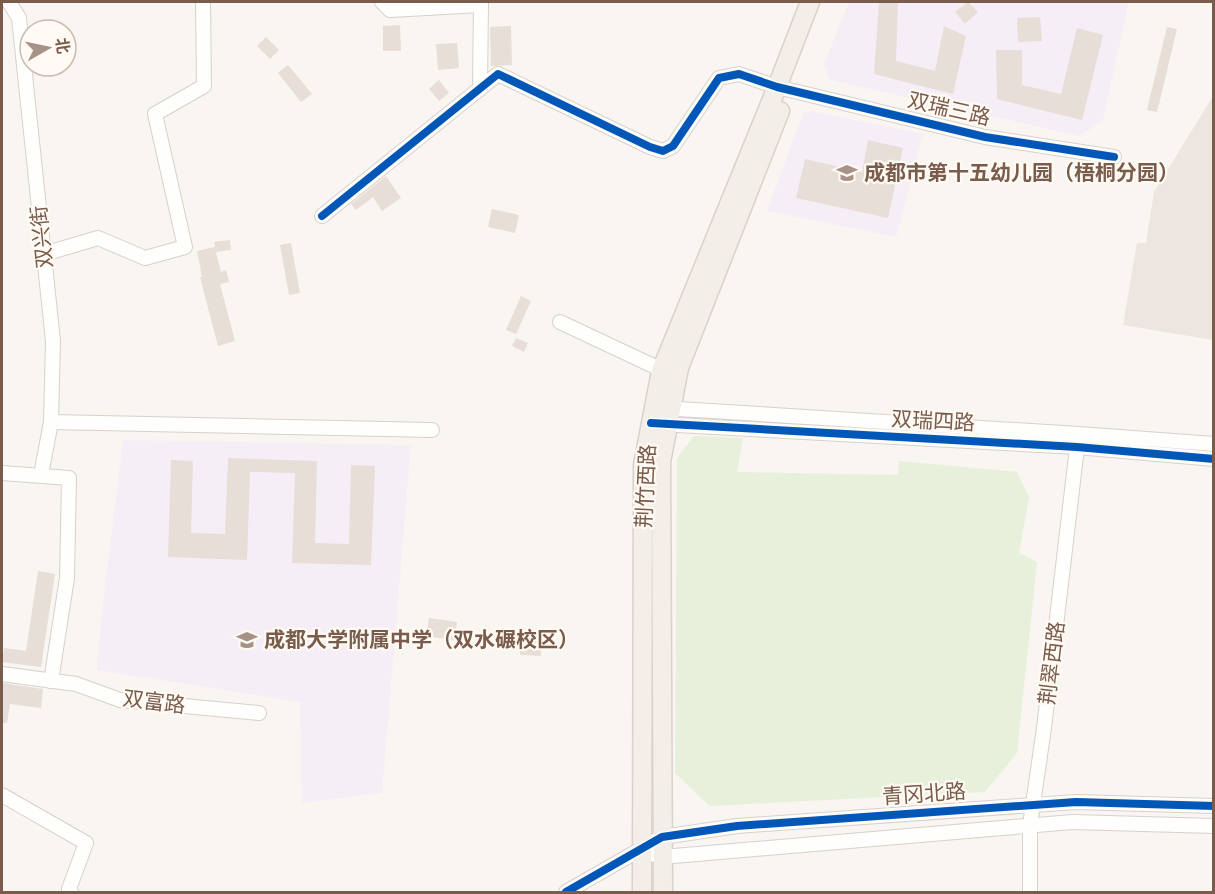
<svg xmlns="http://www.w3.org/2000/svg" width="1215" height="894" font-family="'Fira Sans','Noto Sans SC',sans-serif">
	<rect width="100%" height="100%" fill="#f9f5f0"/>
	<path fill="#ede5e0" d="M 1213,96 L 1213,340 L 1123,325 L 1137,243 L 1146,243 L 1154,192 Z"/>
	<g fill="#f6eef6">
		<path d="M 849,2 L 1129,2 L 1103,120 L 1080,136 L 830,80 L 824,64 Z"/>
		<path d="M 811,111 L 923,134 L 896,237 L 767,211 L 803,114 Z"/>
		<path d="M 123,440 L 411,445 L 382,793 L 302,803 L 300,702 L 97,670 L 102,610 Z"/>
	</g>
	<path fill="#e7f0db" d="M 694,436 L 743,438 L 737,472 L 898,475 L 899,461 L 1017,472 L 1029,497 L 1019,553 L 1037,562 L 1017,753 L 985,792 L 710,806 L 675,773 L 677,458 Z"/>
	<g fill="#e6ded7">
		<path d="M 879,2 L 898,2 L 896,61 L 935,71 L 944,26 L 966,36 L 953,94 L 874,74 Z"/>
		<path d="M 968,2 L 978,12 L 965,24 L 955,12 Z"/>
		<path d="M 1040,17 L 1042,41 L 1018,42 L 1017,18 Z"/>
		<path d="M 400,25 L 401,51 L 383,51 L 383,26 Z"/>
		<path d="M 511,26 L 512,65 L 491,66 L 490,27 Z"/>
		<path d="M 1167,27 L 1177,29 L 1157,112 L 1147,110 Z"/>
		<path d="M 1077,28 L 1103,35 L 1082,120 L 997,99 L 996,50 L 1022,50 L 1022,85 L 1061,94 Z"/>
		<path d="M 266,37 L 279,50 L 270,59 L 257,46 Z"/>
		<path d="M 457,43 L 459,68 L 438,70 L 436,44 Z"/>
		<path d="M 288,65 L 312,94 L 301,102 L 278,73 Z"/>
		<path d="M 439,80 L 449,93 L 439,101 L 429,89 Z"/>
		<path d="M 868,140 L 903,148 L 888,218 L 796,198 L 805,159 L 862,172 Z"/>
		<path d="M 386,176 L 401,198 L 382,211 L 373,197 L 356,210 L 351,204 Z"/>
		<path d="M 492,209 L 519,215 L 515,233 L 488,227 Z"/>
		<path d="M 230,240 L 231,250 L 216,252 L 221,272 L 226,270 L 229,282 L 220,284 L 235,341 L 218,346 L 200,277 L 202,277 L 197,251 L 215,247 L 214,242 Z"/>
		<path d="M 291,243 L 300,293 L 289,295 L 280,245 Z"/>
		<path d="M 521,296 L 531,301 L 516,334 L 506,330 Z"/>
		<path d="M 516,338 L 528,343 L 524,352 L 512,346 Z"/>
		<path d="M 228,458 L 317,461 L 315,543 L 349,544 L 351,465 L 375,466 L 371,565 L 292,563 L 295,473 L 250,472 L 247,560 L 168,557 L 171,460 L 193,461 L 191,533 L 225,534 Z"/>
		<path d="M 38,571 L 55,574 L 41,667 L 2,662 L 4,648 L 26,651 Z"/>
		<path d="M 429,618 L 457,622 L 454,640 L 426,636 Z"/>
		<path d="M 520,637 L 541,637 L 541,656 L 520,655 Z"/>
		<path d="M 2,683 L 43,689 L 41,708 L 10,704 L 7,723 L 2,723 Z"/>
	</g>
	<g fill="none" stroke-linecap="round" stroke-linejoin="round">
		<g stroke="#d7d1cb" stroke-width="16">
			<g id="minor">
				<path d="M 9,2 L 19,18 L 53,341 L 51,422 L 41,475"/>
				<path d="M 382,2 L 390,10 L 481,5"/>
				<path d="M 480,89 L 481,2"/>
				<path d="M 322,216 L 498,74 L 650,147 L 663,151 L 673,146 L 719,78 L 739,74 L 777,87 L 985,137 L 1114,157"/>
				<path d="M 44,254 L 98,238 L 145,258 L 185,247 L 155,114 L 204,86 L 203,2"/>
				<path d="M 560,322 L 662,370"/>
				<path d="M 662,408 L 1079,434 L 1214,444"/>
				<path d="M 51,422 L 432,430"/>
				<path d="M 659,424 L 1077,447 L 1214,459"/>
				<path d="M 2,473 L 69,478 L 67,578 L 51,681"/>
				<path d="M 2,674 L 76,684 L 120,700 L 259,713"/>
				<path d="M 2,795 L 86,843 L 69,889 L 71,892"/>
				<path d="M 655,855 L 662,857 L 1072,822 L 1214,826"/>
				<path d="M 566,892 L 662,837 L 737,826 L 1076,802 L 1214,806"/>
				<path d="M 1030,892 L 1030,825 L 1044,728 L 1078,439"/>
			</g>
		</g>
		<g stroke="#dad1cc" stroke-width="21">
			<g id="major">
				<path d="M 642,892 L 643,465 L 661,371 L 777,87 L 810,2"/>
				<path d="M 663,892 L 661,462 L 679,368 L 780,111"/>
			</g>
		</g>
		<use href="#minor" stroke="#fefefd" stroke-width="14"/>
		<use href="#major" stroke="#f3eee8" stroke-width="18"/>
		<g stroke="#fffaf3" stroke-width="11">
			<g id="cycleway">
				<path d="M 322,216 L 498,74 L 650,147 L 663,151 L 673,146 L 719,78 L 739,74 L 777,87 L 985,137 L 1114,157"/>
				<path d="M 651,423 L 1077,447 L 1214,459"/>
				<path d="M 566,892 L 662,837 L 737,826 L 1076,802 L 1214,806"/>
			</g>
		</g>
		<use href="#cycleway" stroke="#0057b8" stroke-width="8"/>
	</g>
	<defs>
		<g id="school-bare" transform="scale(1.62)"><path d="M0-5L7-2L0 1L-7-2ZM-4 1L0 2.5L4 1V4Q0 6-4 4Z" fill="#a69286" stroke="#fffaf3" stroke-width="2.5" paint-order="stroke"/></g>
	</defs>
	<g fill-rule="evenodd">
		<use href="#school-bare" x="847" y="173"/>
		<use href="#school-bare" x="247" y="640"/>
	</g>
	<g text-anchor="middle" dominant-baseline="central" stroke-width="4.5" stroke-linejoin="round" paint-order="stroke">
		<g font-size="21" fill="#7a5c4d" stroke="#fffaf3">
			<text transform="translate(949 109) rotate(13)">双瑞三路</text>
			<text transform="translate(42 237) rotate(-96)">双兴街</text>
			<text transform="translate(933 421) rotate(3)">双瑞四路</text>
			<text transform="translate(646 486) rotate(-87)">荆竹西路</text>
			<text transform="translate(1052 663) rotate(-83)">荆翠西路</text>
			<text transform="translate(154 702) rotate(7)">双富路</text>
			<text transform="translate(924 794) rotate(-4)">青冈北路</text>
		</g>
		<g font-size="21" font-weight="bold" fill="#7a5c4d" stroke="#fffaf3" text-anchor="start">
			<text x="864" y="173">成都市第十五幼儿园（梧桐分园）</text>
			<text x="264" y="640">成都大学附属中学（双水碾校区）</text>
		</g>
	</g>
	<rect width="1215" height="894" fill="none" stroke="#7a5c4d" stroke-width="6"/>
	<g transform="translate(48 48) rotate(81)"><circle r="28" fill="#fffaf3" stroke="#cabbb1" stroke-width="1.5"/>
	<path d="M0-4.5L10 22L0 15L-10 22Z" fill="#a69286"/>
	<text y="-9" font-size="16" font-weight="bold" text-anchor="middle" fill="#7a5c4d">北</text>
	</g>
</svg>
